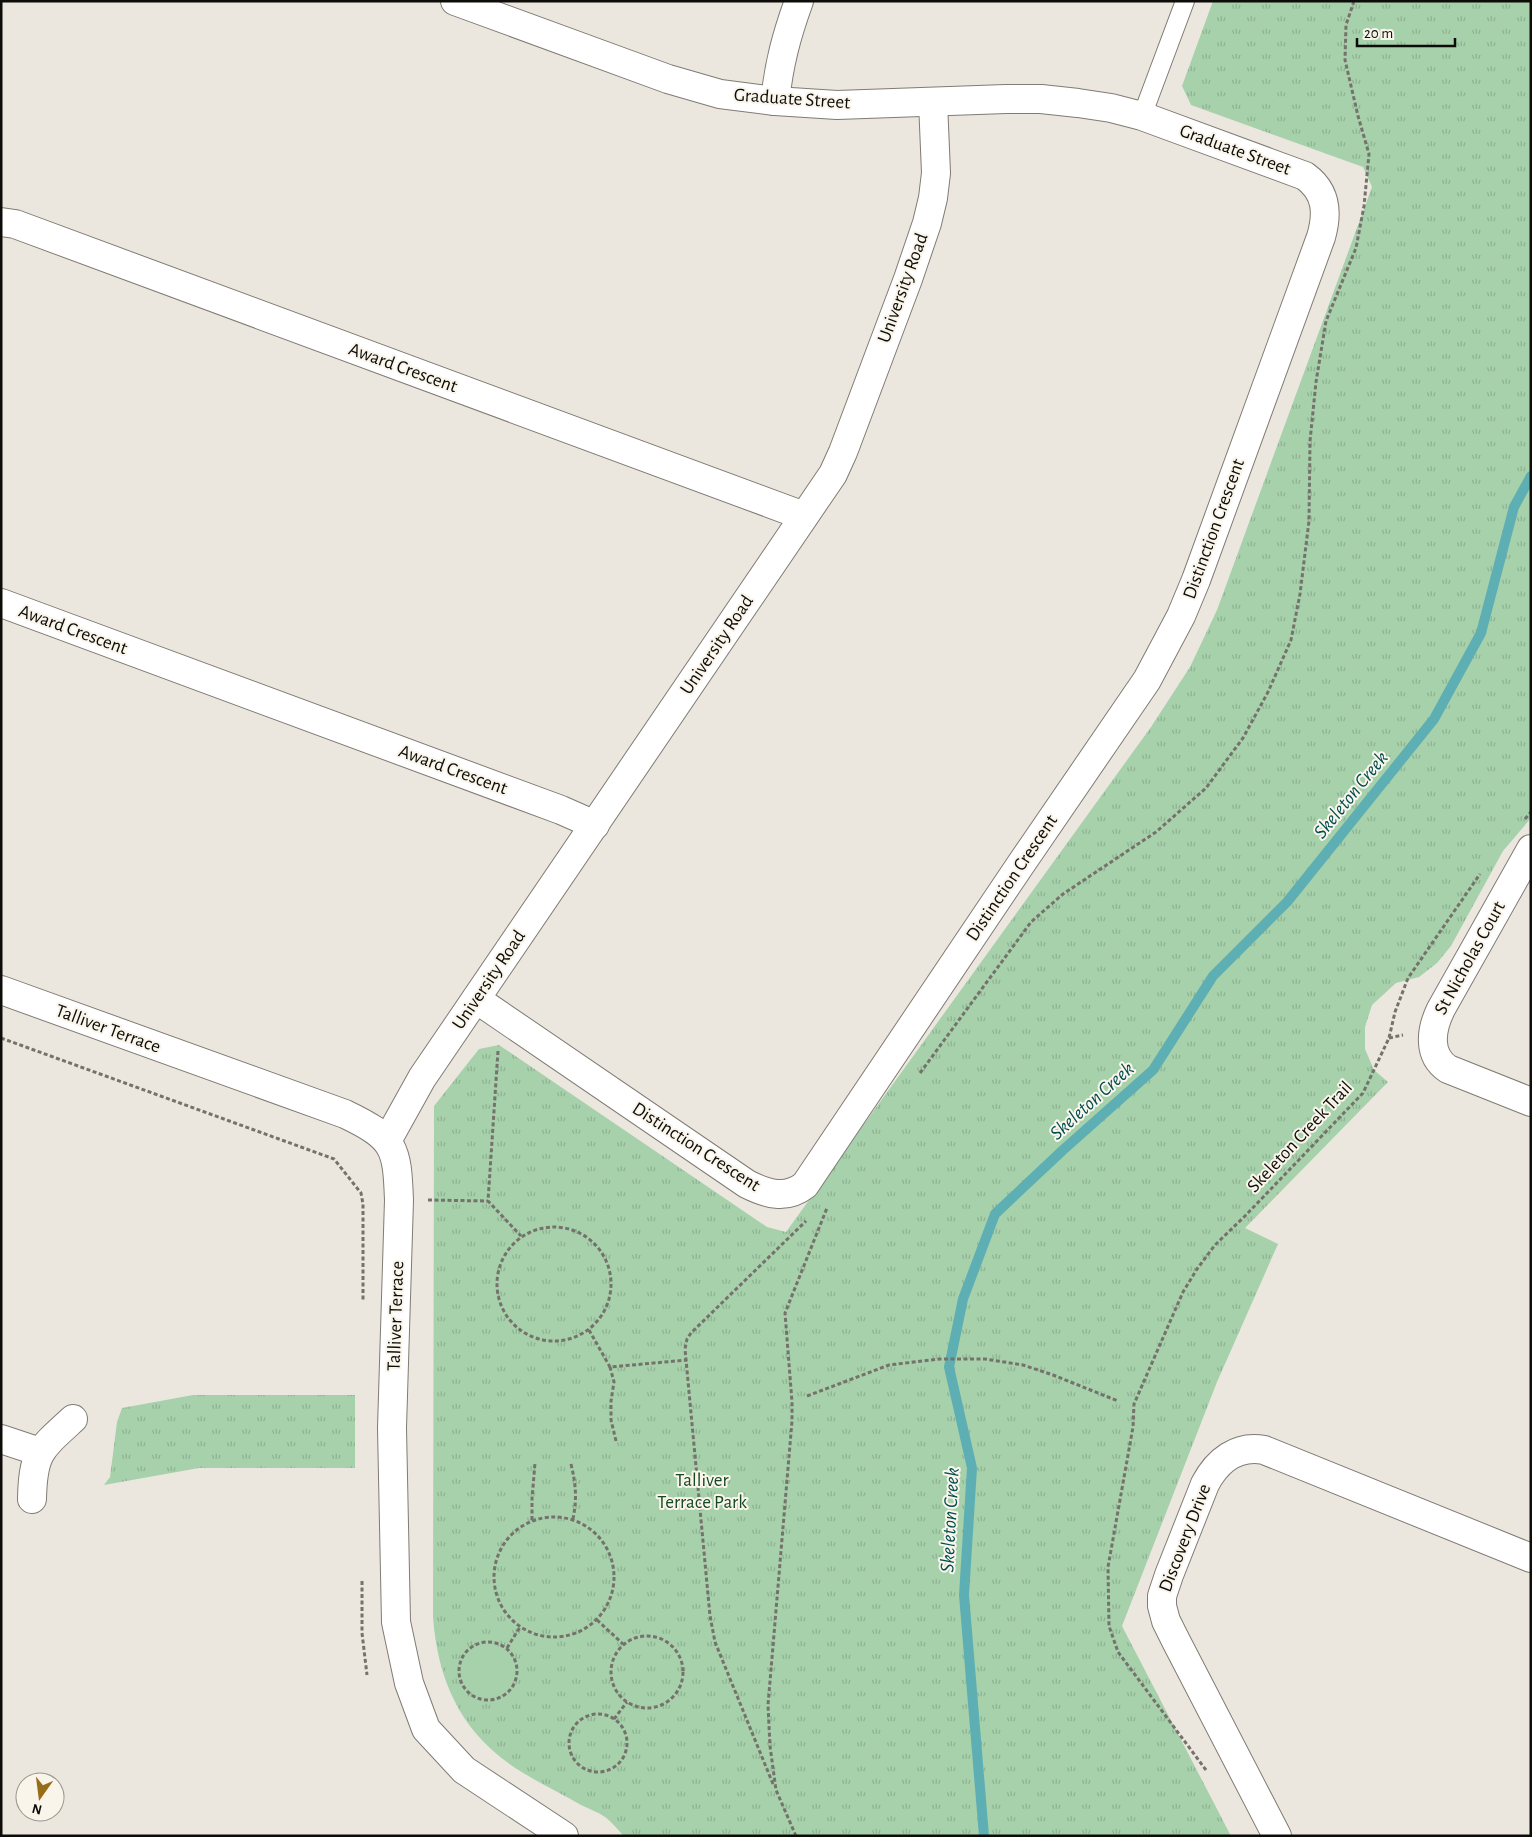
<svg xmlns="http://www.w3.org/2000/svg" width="1532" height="1837" font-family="'Alegreya Sans',sans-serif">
	<defs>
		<pattern id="grass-tufts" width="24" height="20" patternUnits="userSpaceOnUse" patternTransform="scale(1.25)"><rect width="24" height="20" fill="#a6d1ab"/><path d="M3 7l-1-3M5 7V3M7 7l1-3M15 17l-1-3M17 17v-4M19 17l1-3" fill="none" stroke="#8eb292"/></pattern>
	</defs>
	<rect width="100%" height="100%" fill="#ece7de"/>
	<g fill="url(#grass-tufts)">
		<path d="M 1213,1 L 1531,1 L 1531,818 L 1503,851 L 1451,946 L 1437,963 L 1419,977 L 1396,983 L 1372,1005 L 1365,1027 L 1365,1049 L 1374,1070 L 1388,1082 L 1245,1228 L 1278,1244 L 1217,1382 L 1122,1626 L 1231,1836 L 624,1836 C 618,1830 612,1822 605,1817 C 598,1812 589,1809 581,1805 C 562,1794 543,1785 525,1774 C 464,1738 438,1685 433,1617 L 434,1106 L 479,1049 L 499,1045 L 767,1227 L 786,1232 L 1151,727 L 1190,667 L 1217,610 L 1372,187 L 1363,167 L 1191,105 L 1182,86 Z"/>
		<path d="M 193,1395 L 355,1395 L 355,1468 L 199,1468 L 104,1485 L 110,1477 L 117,1422 L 122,1408 Z"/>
	</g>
	<circle fill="#a6d1ab" cx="488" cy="1672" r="27"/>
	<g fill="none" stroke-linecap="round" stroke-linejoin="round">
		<path stroke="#5eafb3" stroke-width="10" d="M 984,1836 L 964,1595 L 972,1468 L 949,1367 L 963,1299 L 995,1214 L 1063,1150 L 1153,1070 L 1213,976 L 1287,902 L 1434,719 L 1481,633 L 1514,507 L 1531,476"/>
		<g stroke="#807b73" stroke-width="20">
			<path id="lane" d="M 1142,116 L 1185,1"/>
		</g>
		<g stroke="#807b73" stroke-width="30">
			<g id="street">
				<path d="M 455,1 L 668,79 L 720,94 L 775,101 L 837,105 L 1006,99 L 1041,99 L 1078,103 L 1111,108 L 1142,116 L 1305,176 C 1327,192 1328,213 1321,237 L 1196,580 L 1181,616 L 1147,680 L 1021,864 L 805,1185 C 786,1200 767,1194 747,1184 L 476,999"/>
				<path d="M 775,101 C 779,64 786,37 799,1"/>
				<path d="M 1,222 L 15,224 L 804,516"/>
				<path d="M 1,603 L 561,810 L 595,825"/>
				<path d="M 1531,849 L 1441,1009 C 1431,1029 1427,1055 1448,1069 L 1531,1102"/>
				<path d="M 1,990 L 345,1114 C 395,1138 397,1147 399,1200 L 392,1428 L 396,1622 L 409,1683 L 426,1729 L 464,1770 L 564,1836"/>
				<path d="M 387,1141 L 422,1078 L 833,474 L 843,452 L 908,279 L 927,223 L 933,198 L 936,173 L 933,102"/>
				<path d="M 1,1439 L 40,1452"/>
				<path d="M 32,1499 C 33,1453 40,1449 73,1419"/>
				<path d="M 1277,1836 L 1176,1641 L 1166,1621 L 1162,1606 L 1162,1596 L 1169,1575 L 1205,1484 C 1217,1461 1237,1445 1264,1450 L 1531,1558"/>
			</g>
		</g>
		<g stroke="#75726c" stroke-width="3" stroke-dasharray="4 2.5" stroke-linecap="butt">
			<path d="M 1525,819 L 1531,812"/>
			<path d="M 1,1038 L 334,1159 L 361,1193 L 363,1204 L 363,1300"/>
			<path d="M 1389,1038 L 1403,1035"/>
			<path d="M 498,1051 L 488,1201 L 521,1236"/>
			<path d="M 920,1073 L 1031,922 L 1063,894 L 1156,832 L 1206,788 L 1243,738 L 1268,692 L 1291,640 L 1300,594 L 1309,521 L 1310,441 L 1316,382 L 1326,321 L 1356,248 L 1364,206 L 1369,154 L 1358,116 L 1345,60 L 1346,25 L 1354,1"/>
			<path d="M 428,1200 L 488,1201"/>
			<circle cx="554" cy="1284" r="57"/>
			<path d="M 589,1330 L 610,1367"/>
			<path d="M 807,1396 L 889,1365 L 940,1359 L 985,1359 L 1023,1365 L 1053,1375 L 1118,1401"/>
			<path d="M 616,1441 L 611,1420 L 611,1401 L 614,1382 L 610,1367 L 687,1360"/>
			<path d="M 571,1464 C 576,1485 577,1498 573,1519"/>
			<circle cx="554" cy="1577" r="60"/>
			<path d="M 532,1520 L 532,1499 L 535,1463"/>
			<path d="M 362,1581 L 362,1633 L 367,1675"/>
			<path d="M 597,1620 L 623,1644"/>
			<circle cx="647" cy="1672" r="36"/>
			<circle cx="488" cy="1671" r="29"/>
			<path d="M 507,1648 L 520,1627"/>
			<circle cx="598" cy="1743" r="29"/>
			<path d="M 614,1719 L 627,1702"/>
			<path d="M 1206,1770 L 1118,1652 L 1109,1626 L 1108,1567 L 1133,1427 L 1134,1404 L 1183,1292 L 1197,1269 L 1215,1245 L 1245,1216 L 1363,1093 L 1389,1038 L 1395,1012 L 1408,978 L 1480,874"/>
			<path d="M 773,1784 L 715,1642 L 710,1616 L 685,1349 L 687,1339 L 691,1333 L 806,1221"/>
			<path d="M 796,1836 L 776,1790 L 770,1746 L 768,1705 L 792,1421 L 792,1402 L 785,1313 L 827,1208"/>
		</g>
		<use href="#lane" stroke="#fff" stroke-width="18"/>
		<use href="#street" stroke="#fff" stroke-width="28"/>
	</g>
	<g text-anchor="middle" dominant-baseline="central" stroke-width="4" stroke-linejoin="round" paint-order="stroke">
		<g font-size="19" fill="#0d0c09" stroke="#faf5eb">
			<text transform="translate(792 99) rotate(4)">Graduate Street</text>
			<text transform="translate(1235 150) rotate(20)">Graduate Street</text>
			<text transform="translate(903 288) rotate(-70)">University Road</text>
			<text transform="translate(403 368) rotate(20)">Award Crescent</text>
			<text transform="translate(1214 529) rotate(-70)">Distinction Crescent</text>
			<text transform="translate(73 630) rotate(20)">Award Crescent</text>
			<text transform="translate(717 645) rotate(-56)">University Road</text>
			<text transform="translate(453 770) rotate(20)">Award Crescent</text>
			<text transform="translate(1012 878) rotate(-56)">Distinction Crescent</text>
			<text transform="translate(1470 958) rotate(-61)">St Nicholas Court</text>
			<text transform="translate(489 980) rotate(-56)">University Road</text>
			<text transform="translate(108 1029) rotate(20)">Talliver Terrace</text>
			<text transform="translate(1300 1137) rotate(-47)">Skeleton Creek Trail</text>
			<text transform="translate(696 1147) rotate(33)">Distinction Crescent</text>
			<text transform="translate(396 1316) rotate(-88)">Talliver Terrace</text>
			<text transform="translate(1185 1538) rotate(-69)">Discovery Drive</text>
		</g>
		<g font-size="19" fill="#134921" stroke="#faf5eb">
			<text x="702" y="1480">Talliver<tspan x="702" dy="22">Terrace Park</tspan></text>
		</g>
		<g font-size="20" font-style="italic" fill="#004e51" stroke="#faf5eb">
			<text transform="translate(1351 795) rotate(-51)">Skeleton Creek</text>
			<text transform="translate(1092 1101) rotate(-42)">Skeleton Creek</text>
			<text transform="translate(950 1520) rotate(-87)">Skeleton Creek</text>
		</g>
	</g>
	<rect width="1532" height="1837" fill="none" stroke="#0d0c09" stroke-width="5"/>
	<g transform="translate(40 1797) rotate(194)"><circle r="24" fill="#faf5eb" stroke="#9b9891"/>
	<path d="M0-4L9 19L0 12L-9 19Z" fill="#986d1a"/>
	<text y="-8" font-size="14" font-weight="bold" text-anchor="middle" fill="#0d0c09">N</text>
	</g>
	<path d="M1357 38v8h98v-8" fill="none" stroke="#0d0c09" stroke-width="2.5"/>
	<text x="1364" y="38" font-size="15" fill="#0d0c09" stroke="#faf5eb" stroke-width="4" paint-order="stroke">20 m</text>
</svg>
